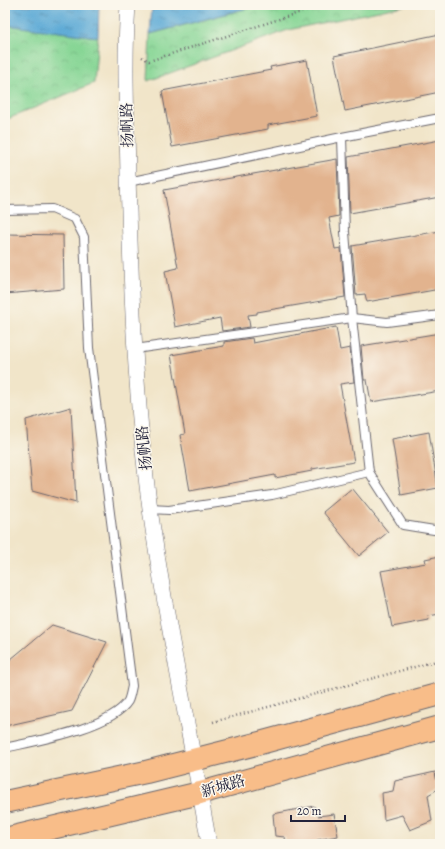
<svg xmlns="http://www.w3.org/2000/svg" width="445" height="849" font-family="Alegreya,'Noto Serif SC',serif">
	<defs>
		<pattern id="park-crowns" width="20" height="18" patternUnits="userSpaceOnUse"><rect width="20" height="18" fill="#87d695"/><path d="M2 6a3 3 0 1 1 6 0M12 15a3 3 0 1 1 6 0" fill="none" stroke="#74b781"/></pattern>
		<pattern id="water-ripples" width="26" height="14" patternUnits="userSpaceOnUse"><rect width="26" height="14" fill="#5daad6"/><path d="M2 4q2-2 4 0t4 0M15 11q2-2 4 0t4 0" fill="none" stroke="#4c8aaf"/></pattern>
	</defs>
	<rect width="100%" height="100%" fill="#fbf7ec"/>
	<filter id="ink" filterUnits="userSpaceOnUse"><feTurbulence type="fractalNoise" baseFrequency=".025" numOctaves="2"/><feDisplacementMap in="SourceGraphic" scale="8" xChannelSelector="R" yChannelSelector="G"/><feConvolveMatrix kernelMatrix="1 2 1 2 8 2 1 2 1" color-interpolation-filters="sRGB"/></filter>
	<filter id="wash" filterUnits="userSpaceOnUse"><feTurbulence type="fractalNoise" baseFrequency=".012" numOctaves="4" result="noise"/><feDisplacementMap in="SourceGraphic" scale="16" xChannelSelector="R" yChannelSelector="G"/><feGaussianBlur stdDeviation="0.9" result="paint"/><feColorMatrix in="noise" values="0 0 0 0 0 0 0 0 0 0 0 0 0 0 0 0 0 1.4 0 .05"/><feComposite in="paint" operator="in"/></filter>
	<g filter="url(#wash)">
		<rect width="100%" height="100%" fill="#f1e5c9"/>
		<g fill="url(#park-crowns)" stroke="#547c68">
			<path d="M 259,5 L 407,5 L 288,30 L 148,81 L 150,34 Z"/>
			<path d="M 8,24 L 98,37 L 94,83 L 5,120 L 5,25 Z"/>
		</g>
		<g fill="url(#water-ripples)" stroke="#406688">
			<path d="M 5,5 L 99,5 L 98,37 L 5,25 Z"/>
			<path d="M 152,5 L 259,5 L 150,34 Z"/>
		</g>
		<g id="blocks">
			<g fill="#e2b38e">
				<path d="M 440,34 L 440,92 L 345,111 L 334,56 Z"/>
				<path d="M 307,60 L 317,116 L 268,125 L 268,129 L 172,147 L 162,91 L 271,70 L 270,67 Z"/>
				<path d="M 440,140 L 440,197 L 350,213 L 348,157 Z"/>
				<path d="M 337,159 L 339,216 L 329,218 L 335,249 L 341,248 L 345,297 L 257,312 L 257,314 L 248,315 L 250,327 L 222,331 L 220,318 L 175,327 L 165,271 L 178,268 L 164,190 Z"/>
				<path d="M 440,231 L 440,289 L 367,302 L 365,294 L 356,295 L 352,246 Z"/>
				<path d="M 5,234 L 63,235 L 64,289 L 5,294 Z"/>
				<path d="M 336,327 L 340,350 L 350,348 L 354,382 L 340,384 L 354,462 L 312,469 L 312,471 L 275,478 L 275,475 L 190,491 L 180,435 L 185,434 L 171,355 L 224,346 L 224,342 L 252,338 L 253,343 Z"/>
				<path d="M 440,333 L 440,391 L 371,402 L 367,380 L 364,380 L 361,346 Z"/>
				<path d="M 71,407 L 76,503 L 32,491 L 26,420 Z"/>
				<path d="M 429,432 L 438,488 L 401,495 L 392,439 Z"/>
				<path d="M 352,488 L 388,532 L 359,556 L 323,512 Z"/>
				<path d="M 440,556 L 440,614 L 428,616 L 429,620 L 392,627 L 381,571 L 426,563 L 425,559 Z"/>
				<path d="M 52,625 L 107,642 L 72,711 L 5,726 L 5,664 Z"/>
				<path d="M 435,772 L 438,789 L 428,795 L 432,821 L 410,830 L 402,815 L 384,820 L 382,793 L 393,791 L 395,781 Z"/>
				<path d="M 314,806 L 318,816 L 334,814 L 338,836 L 317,840 L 318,844 L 286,844 L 285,837 L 275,836 L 273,814 Z"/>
			</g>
		</g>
	</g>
	<g filter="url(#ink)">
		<use href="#blocks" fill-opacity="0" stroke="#6a666d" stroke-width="1"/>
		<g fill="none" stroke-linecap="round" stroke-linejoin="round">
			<g stroke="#6a666d" stroke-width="10">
				<g id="service">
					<path d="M 440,118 L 342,137 L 345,232 L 352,318 L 369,472 L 403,525 L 434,530 L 440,529"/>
					<path d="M 128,182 L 342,137"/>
					<path d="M 5,210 L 52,209 L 75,219 L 84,237 L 89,348 L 132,686 C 131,690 130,697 128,701 C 111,728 35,741 5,748"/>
					<path d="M 135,349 L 352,318 L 387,322 L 440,315"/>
					<path d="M 150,509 L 169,510 L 272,495 L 369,472"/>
				</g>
			</g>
			<g stroke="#6a666d" stroke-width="16">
				<path id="minor" d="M 128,5 C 124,62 127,118 128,175 C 131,286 135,399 150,509 C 166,622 190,733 209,844"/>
			</g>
			<g stroke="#6a666d" stroke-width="24">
				<g id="primary">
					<path d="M 5,802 L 146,772 L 260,743 L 440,694"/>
					<path d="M 5,839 L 200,793 L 440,727"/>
				</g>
			</g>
			<g stroke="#6a666d" stroke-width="2.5" stroke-dasharray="1 3" stroke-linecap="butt">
				<path d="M 142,57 L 149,61 L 323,5"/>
				<path d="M 213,722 L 440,660"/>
			</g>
			<use href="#service" stroke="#fff" stroke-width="8"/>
			<use href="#minor" stroke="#fff" stroke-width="15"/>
			<use href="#primary" stroke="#f8bd89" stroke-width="22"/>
		</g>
	</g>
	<g text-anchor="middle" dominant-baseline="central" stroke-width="3" stroke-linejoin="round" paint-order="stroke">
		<g font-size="15" fill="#22223b" stroke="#fbf7ec">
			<text transform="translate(127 125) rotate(-91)">扬帆路</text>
			<text transform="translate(144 448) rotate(-96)">扬帆路</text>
			<text transform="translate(223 786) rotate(-16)">新城路</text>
		</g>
	</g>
	<rect width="445" height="849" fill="none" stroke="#fbf7ec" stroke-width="20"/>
	<path d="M291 815v6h54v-6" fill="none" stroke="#22223b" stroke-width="2"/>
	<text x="297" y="815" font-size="12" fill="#22223b" stroke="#fbf7ec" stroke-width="3" paint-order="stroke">20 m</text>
</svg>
